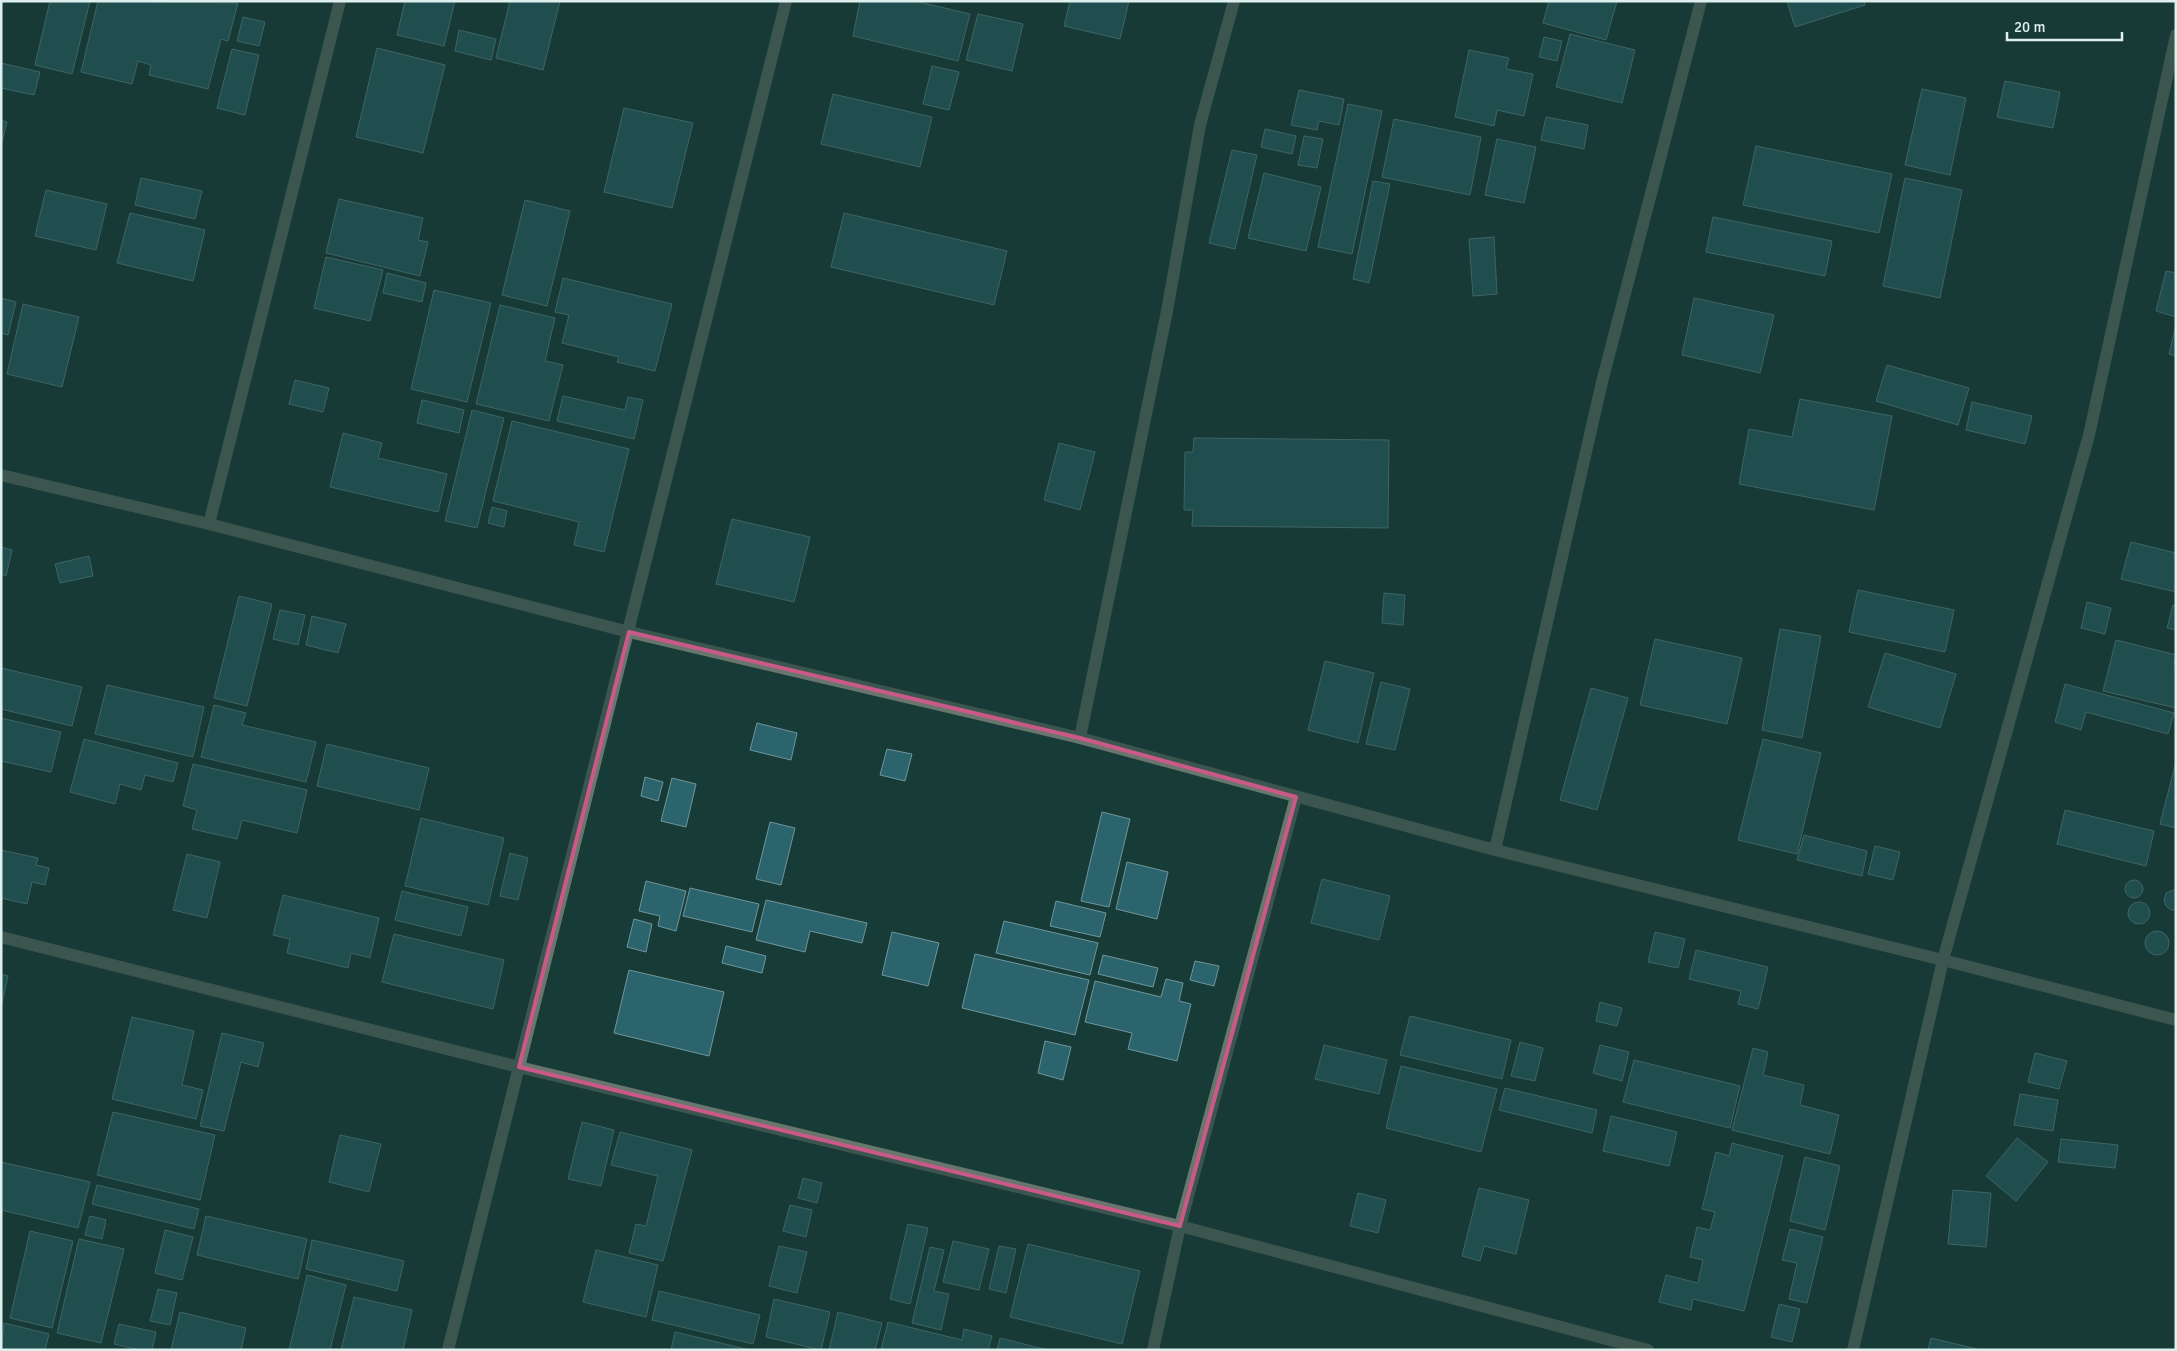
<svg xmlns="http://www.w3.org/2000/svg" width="2177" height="1351" font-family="Signika,sans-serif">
	<rect width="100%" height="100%" fill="#173b36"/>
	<g fill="#2b646c" stroke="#70969b">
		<path d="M 50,1 L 90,1 L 72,74 L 35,65 Z"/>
		<path d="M 98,1 L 238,3 L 228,41 L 221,39 L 208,89 L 149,75 L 151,65 L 138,61 L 132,84 L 81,72 Z"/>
		<path d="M 405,1 L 455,1 L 444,46 L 397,35 Z"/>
		<path d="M 510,1 L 560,1 L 543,70 L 496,58 Z"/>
		<path d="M 860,1 L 915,1 L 970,14 L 958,61 L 853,36 Z"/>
		<path d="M 1070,1 L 1129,1 L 1120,39 L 1064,26 Z"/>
		<path d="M 1549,1 L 1617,1 L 1606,40 L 1543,23 Z"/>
		<path d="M 1787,1 L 1864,1 L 1865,5 L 1795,27 Z"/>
		<path d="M 978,14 L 1023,24 L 1012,71 L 966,60 Z"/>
		<path d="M 243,17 L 265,22 L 259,46 L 237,41 Z"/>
		<path d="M 459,30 L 496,39 L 491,60 L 455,51 Z"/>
		<path d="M 1570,34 L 1635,50 L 1622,103 L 1556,87 Z"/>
		<path d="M 1544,37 L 1562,41 L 1557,61 L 1539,57 Z"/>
		<path d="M 377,48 L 445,65 L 423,153 L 356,137 Z"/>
		<path d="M 232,49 L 259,55 L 245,115 L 217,108 Z"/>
		<path d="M 1469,50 L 1509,58 L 1506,69 L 1533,74 L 1524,116 L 1497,110 L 1494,126 L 1455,117 Z"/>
		<path d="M 1,63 L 40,72 L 34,95 L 1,88 Z"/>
		<path d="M 932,66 L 959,72 L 949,110 L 923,104 Z"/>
		<path d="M 2005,81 L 2060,92 L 2053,128 L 1997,117 Z"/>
		<path d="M 1922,89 L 1966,98 L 1950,175 L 1905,165 Z"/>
		<path d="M 1299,90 L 1344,99 L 1339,125 L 1319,121 L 1317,130 L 1291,125 Z"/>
		<path d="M 833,94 L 932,117 L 920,167 L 821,144 Z"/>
		<path d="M 1348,104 L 1382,111 L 1352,254 L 1318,247 Z"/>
		<path d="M 624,108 L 693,123 L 672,208 L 604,192 Z"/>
		<path d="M 1546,117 L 1588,125 L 1584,149 L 1541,140 Z"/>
		<path d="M 1394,119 L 1481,137 L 1470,195 L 1382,177 Z"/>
		<path d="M 1,120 L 7,122 L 1,146 Z"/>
		<path d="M 1265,129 L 1296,136 L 1292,154 L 1261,147 Z"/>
		<path d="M 1304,136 L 1323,139 L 1317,168 L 1298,165 Z"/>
		<path d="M 1497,139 L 1536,147 L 1524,203 L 1485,195 Z"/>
		<path d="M 1756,146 L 1892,174 L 1879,233 L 1743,205 Z"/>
		<path d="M 1232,150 L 1257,155 L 1235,249 L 1209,243 Z"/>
		<path d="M 1264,173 L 1321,187 L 1306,251 L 1248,238 Z"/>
		<path d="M 141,178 L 202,191 L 195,219 L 135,205 Z"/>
		<path d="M 1905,178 L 1962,190 L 1940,298 L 1883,286 Z"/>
		<path d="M 1373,181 L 1390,184 L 1369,283 L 1353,279 Z"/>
		<path d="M 46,190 L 107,204 L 96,250 L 35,236 Z"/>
		<path d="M 339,199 L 423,218 L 418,240 L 428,242 L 420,276 L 326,253 Z"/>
		<path d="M 525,200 L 570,211 L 547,306 L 502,295 Z"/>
		<path d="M 130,213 L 205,230 L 193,281 L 117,263 Z"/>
		<path d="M 844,213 L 1007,251 L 994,305 L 831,267 Z"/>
		<path d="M 1713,217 L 1832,241 L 1825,276 L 1706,252 Z"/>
		<path d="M 1494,237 L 1497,294 L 1473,296 L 1469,239 Z"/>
		<path d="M 326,257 L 383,270 L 370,321 L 314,308 Z"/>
		<path d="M 2166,271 L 2176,273 L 2176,317 L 2156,311 Z"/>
		<path d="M 387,273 L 426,283 L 422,302 L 383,293 Z"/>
		<path d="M 563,278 L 672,304 L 655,371 L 617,362 L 619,357 L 562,343 L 569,315 L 555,312 Z"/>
		<path d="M 434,290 L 491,303 L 467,402 L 411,389 Z"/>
		<path d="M 1,298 L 16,302 L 8,335 L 1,333 Z"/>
		<path d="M 1694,298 L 1774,315 L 1760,373 L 1682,355 Z"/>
		<path d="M 23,304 L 79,317 L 62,387 L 7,374 Z"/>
		<path d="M 500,305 L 555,318 L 545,361 L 563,365 L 549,421 L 476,404 Z"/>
		<path d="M 2176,325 L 2176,356 L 2169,354 Z"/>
		<path d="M 1887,365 L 1969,388 L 1958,425 L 1876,401 Z"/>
		<path d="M 295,380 L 329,388 L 323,412 L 289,404 Z"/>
		<path d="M 563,396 L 625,410 L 628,397 L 643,400 L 634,439 L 557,421 Z"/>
		<path d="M 1800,399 L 1892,416 L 1874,510 L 1739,484 L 1749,429 L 1792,437 Z"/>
		<path d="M 422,400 L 464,410 L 459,433 L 417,423 Z"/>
		<path d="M 1972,402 L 2032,416 L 2025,444 L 1966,430 Z"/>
		<path d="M 472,410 L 504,418 L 477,528 L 445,521 Z"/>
		<path d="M 512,421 L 629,449 L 604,552 L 574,545 L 579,522 L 493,501 Z"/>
		<path d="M 343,433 L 382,443 L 378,458 L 447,474 L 438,512 L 330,487 Z"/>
		<path d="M 1194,438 L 1389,440 L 1388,528 L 1192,526 L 1193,510 L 1184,510 L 1185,452 L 1193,452 Z"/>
		<path d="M 1059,443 L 1095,452 L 1080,510 L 1044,500 Z"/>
		<path d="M 492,507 L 507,511 L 504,527 L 488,523 Z"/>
		<path d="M 732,519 L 810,537 L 794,602 L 716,584 Z"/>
		<path d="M 2131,542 L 2176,553 L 2176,592 L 2121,579 Z"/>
		<path d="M 1,547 L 12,550 L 6,576 L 1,574 Z"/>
		<path d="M 89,556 L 93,576 L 60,583 L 55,564 Z"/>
		<path d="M 1858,590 L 1954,610 L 1945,652 L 1849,632 Z"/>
		<path d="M 1384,593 L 1405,595 L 1403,625 L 1382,623 Z"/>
		<path d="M 239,596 L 272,604 L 247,706 L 214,698 Z"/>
		<path d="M 2087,602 L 2111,608 L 2105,634 L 2081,628 Z"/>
		<path d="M 2173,605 L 2176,606 L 2176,630 L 2167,628 Z"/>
		<path d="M 280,610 L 305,615 L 298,645 L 273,639 Z"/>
		<path d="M 312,616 L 346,624 L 338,653 L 306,645 Z"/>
		<path d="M 1780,629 L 1821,636 L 1802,738 L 1762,730 Z"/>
		<path d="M 1655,639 L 1742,658 L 1727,724 L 1640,705 Z"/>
		<path d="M 2116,640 L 2176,655 L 2174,665 L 2176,665 L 2176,708 L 2103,691 Z"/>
		<path d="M 1885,653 L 1956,674 L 1940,728 L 1868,707 Z"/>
		<path d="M 1325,661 L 1374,673 L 1358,743 L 1308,730 Z"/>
		<path d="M 1,668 L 82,687 L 72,726 L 1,709 Z"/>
		<path d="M 1381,682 L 1410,689 L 1395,750 L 1366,744 Z"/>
		<path d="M 2065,684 L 2174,713 L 2168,734 L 2086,712 L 2081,730 L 2055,722 Z"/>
		<path d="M 107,685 L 204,707 L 193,757 L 95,734 Z"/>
		<path d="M 1591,688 L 1628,698 L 1597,810 L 1560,800 Z"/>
		<path d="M 214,705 L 246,713 L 242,725 L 316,742 L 306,782 L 201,757 Z"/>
		<path d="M 1,718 L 61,732 L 51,772 L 1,761 Z"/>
		<path d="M 757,723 L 797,733 L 791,760 L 750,750 Z"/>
		<path d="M 84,739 L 178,763 L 173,782 L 145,775 L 141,790 L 120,784 L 115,804 L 70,792 Z"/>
		<path d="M 1763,739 L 1821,753 L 1797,854 L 1738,840 Z"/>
		<path d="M 327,744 L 429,768 L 419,810 L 317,786 Z"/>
		<path d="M 887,749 L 912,754 L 905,781 L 880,775 Z"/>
		<path d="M 2176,762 L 2176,828 L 2160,824 Z"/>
		<path d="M 193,764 L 307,790 L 297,833 L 242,820 L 237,839 L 192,829 L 197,810 L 183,806 Z"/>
		<path d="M 645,777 L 663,782 L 658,801 L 641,796 Z"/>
		<path d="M 672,778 L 696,784 L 686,827 L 661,821 Z"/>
		<path d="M 2065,810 L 2154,831 L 2146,866 L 2057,844 Z"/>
		<path d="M 1102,812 L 1130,819 L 1109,907 L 1081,901 Z"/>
		<path d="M 421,818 L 504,838 L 488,905 L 405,886 Z"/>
		<path d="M 770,822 L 795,828 L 781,885 L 756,879 Z"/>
		<path d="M 1804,835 L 1867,851 L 1862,876 L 1797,860 Z"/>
		<path d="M 1875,846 L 1900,852 L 1893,880 L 1868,874 Z"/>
		<path d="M 1,850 L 38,858 L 36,865 L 49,868 L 45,885 L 32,882 L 27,904 L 1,898 Z"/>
		<path d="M 510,853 L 528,858 L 518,900 L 500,896 Z"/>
		<path d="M 187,854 L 220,862 L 207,918 L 173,910 Z"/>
		<path d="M 1127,862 L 1168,872 L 1157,919 L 1116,909 Z"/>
		<path d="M 1322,879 L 1390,896 L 1379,940 L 1311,923 Z"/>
		<circle cx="2134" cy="889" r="9"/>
		<path d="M 646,881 L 686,891 L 676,931 L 658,926 L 660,916 L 639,911 Z"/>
		<path d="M 690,888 L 759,904 L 752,932 L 683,916 Z"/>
		<path d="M 2176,889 L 2176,910 L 2171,910 L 2166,906 L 2164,900 L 2166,893 Z"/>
		<path d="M 402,891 L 468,907 L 461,936 L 395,920 Z"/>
		<path d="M 283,895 L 379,918 L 370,958 L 351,953 L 348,968 L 287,953 L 290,939 L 273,935 Z"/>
		<path d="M 766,900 L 867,923 L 862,943 L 810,931 L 805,952 L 756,940 Z"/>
		<path d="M 1056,901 L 1106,913 L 1100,937 L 1050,926 Z"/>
		<circle cx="2139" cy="913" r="11"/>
		<path d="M 634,919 L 652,924 L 646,952 L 627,947 Z"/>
		<path d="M 1004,921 L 1098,943 L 1090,975 L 996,953 Z"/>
		<circle cx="2157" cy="943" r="12"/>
		<path d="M 892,932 L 939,943 L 928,986 L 882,975 Z"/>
		<path d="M 1655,932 L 1685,939 L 1678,968 L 1648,962 Z"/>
		<path d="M 394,934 L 504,960 L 493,1009 L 382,982 Z"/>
		<path d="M 726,946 L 766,956 L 762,973 L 722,963 Z"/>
		<path d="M 1696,950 L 1768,967 L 1758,1009 L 1738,1004 L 1741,991 L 1689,979 Z"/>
		<path d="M 975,954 L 1089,980 L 1075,1035 L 962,1008 Z"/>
		<path d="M 1103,955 L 1158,968 L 1153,987 L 1098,974 Z"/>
		<path d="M 1195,961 L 1219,966 L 1214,986 L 1190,980 Z"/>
		<path d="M 629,970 L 724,992 L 709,1056 L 614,1033 Z"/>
		<path d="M 1,974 L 8,976 L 2,1003 L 1,1003 Z"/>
		<path d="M 1166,979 L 1183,983 L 1179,1001 L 1191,1004 L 1177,1061 L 1128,1049 L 1132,1033 L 1085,1022 L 1095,981 L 1161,997 Z"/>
		<path d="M 1600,1002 L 1622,1008 L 1617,1026 L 1596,1021 Z"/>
		<path d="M 1410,1016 L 1511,1040 L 1502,1079 L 1400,1055 Z"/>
		<path d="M 132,1017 L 194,1031 L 182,1085 L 203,1090 L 196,1119 L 112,1099 Z"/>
		<path d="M 222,1033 L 264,1043 L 258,1067 L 241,1062 L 224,1131 L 200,1126 Z"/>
		<path d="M 1045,1041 L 1071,1047 L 1063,1080 L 1038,1073 Z"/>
		<path d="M 1520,1042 L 1543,1048 L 1535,1081 L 1511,1076 Z"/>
		<path d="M 1324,1045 L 1387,1060 L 1379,1094 L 1315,1079 Z"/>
		<path d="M 1600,1045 L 1629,1052 L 1622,1081 L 1593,1073 Z"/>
		<path d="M 1753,1048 L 1768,1052 L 1763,1075 L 1804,1085 L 1800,1105 L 1839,1115 L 1830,1154 L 1732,1130 Z"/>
		<path d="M 2035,1053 L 2067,1061 L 2059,1089 L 2028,1082 Z"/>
		<path d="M 1634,1060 L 1740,1086 L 1730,1128 L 1623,1102 Z"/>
		<path d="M 1401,1066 L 1497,1089 L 1481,1152 L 1386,1128 Z"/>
		<path d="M 1505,1088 L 1597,1110 L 1592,1133 L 1499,1110 Z"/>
		<path d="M 2020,1094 L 2058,1100 L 2053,1131 L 2014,1125 Z"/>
		<path d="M 113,1112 L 215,1135 L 200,1200 L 97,1175 Z"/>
		<path d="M 1611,1116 L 1677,1132 L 1669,1166 L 1603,1151 Z"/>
		<path d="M 582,1122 L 614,1130 L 601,1186 L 568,1179 Z"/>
		<path d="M 620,1132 L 692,1150 L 663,1261 L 629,1253 L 636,1224 L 646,1226 L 658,1176 L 611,1165 Z"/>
		<path d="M 340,1135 L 381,1144 L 369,1192 L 329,1182 Z"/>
		<path d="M 2017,1138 L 2048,1162 L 2016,1201 L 1986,1176 Z"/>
		<path d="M 2061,1139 L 2118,1145 L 2115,1168 L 2058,1162 Z"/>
		<path d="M 1732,1143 L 1783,1156 L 1744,1311 L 1693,1299 L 1691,1310 L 1659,1302 L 1666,1275 L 1698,1283 L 1703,1260 L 1690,1257 L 1697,1227 L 1710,1230 L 1715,1212 L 1702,1209 L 1716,1152 L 1729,1156 Z"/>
		<path d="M 1805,1157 L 1840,1166 L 1825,1230 L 1790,1221 Z"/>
		<path d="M 1,1162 L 90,1182 L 78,1228 L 1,1210 Z"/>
		<path d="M 803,1178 L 822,1183 L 817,1203 L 798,1198 Z"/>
		<path d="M 97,1185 L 199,1209 L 194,1229 L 92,1204 Z"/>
		<path d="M 1479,1188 L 1529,1200 L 1516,1254 L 1484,1246 L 1480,1261 L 1462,1256 Z"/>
		<path d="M 1953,1190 L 1991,1193 L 1986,1247 L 1948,1244 Z"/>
		<path d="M 1358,1193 L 1386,1200 L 1378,1233 L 1350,1226 Z"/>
		<path d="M 790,1205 L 812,1210 L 806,1237 L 783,1231 Z"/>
		<path d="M 90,1216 L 106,1220 L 102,1239 L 85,1235 Z"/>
		<path d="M 206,1216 L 307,1239 L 298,1279 L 197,1255 Z"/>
		<path d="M 908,1224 L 928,1228 L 910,1304 L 890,1299 Z"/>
		<path d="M 1790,1229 L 1823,1237 L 1807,1303 L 1789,1299 L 1797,1263 L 1782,1260 Z"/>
		<path d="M 165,1230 L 193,1237 L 182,1280 L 155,1273 Z"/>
		<path d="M 30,1231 L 73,1241 L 52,1328 L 10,1318 Z"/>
		<path d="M 79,1239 L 124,1249 L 101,1343 L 57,1333 Z"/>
		<path d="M 312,1240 L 404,1261 L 397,1291 L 306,1269 Z"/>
		<path d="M 953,1241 L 989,1249 L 979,1290 L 943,1282 Z"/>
		<path d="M 1028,1244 L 1140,1271 L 1122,1344 L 1010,1317 Z"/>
		<path d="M 779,1246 L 807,1252 L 797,1293 L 769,1286 Z"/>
		<path d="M 999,1246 L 1016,1249 L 1006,1293 L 989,1289 Z"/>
		<path d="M 930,1247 L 944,1250 L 934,1291 L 949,1294 L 941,1330 L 912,1323 Z"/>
		<path d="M 596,1250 L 658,1265 L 646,1317 L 583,1302 Z"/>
		<path d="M 307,1275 L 346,1285 L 330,1350 L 289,1350 Z"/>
		<path d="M 158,1289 L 177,1293 L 170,1325 L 150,1321 Z"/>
		<path d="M 659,1291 L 760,1315 L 753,1344 L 652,1320 Z"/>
		<path d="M 354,1297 L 412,1310 L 403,1350 L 341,1350 Z"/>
		<path d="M 774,1299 L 830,1312 L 821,1350 L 766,1337 Z"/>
		<path d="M 1779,1304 L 1800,1309 L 1792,1342 L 1771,1337 Z"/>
		<path d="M 180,1312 L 246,1328 L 241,1350 L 171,1350 Z"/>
		<path d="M 838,1312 L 882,1323 L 875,1350 L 829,1350 Z"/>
		<path d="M 888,1322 L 962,1340 L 964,1329 L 992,1336 L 988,1350 L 881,1350 Z"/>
		<path d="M 4,1323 L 49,1334 L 45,1350 L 1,1350 Z"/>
		<path d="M 119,1324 L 156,1332 L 152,1350 L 139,1350 L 114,1344 Z"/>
		<path d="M 675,1332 L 750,1350 L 671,1350 Z"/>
		<path d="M 1000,1338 L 1048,1350 L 997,1350 Z"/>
		<path d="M 1931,1338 L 1981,1350 L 1928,1350 Z"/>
	</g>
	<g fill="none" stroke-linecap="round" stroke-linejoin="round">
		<g stroke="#69766e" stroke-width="12">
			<path d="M 1,475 L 209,524 L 629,632 L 1080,738 L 1495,850 L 1943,960 L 2176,1020"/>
			<path d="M 209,524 L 340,1"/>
			<path d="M 1080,738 L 1167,311 L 1200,125 L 1234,1"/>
			<path d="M 1495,850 L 1602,382 L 1701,1"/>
			<path d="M 1,937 L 519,1067 L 1180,1226 L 1648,1350"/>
			<path d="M 448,1350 L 786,1"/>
			<path d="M 1153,1350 L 1180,1226 L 1296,797"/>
			<path d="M 1853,1350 L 1943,960 L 2089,435 L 2176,35"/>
		</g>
	</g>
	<path d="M0 0H2177V1351H0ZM 629,632 L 1080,738 L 1296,797 L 1180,1226 L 519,1067 Z" fill="#173b36" fill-opacity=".55" fill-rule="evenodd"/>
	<path fill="none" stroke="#ca5987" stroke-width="4" stroke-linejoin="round" d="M 629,632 L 1080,738 L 1296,797 L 1180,1226 L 519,1067 Z"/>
	<rect width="2177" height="1351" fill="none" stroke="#ddf0ed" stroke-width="5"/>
	<path d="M2007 32v8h115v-8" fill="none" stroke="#ddf0ed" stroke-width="2.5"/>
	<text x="2014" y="32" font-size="15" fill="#ddf0ed" stroke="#173b36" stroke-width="4" paint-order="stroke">20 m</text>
</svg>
